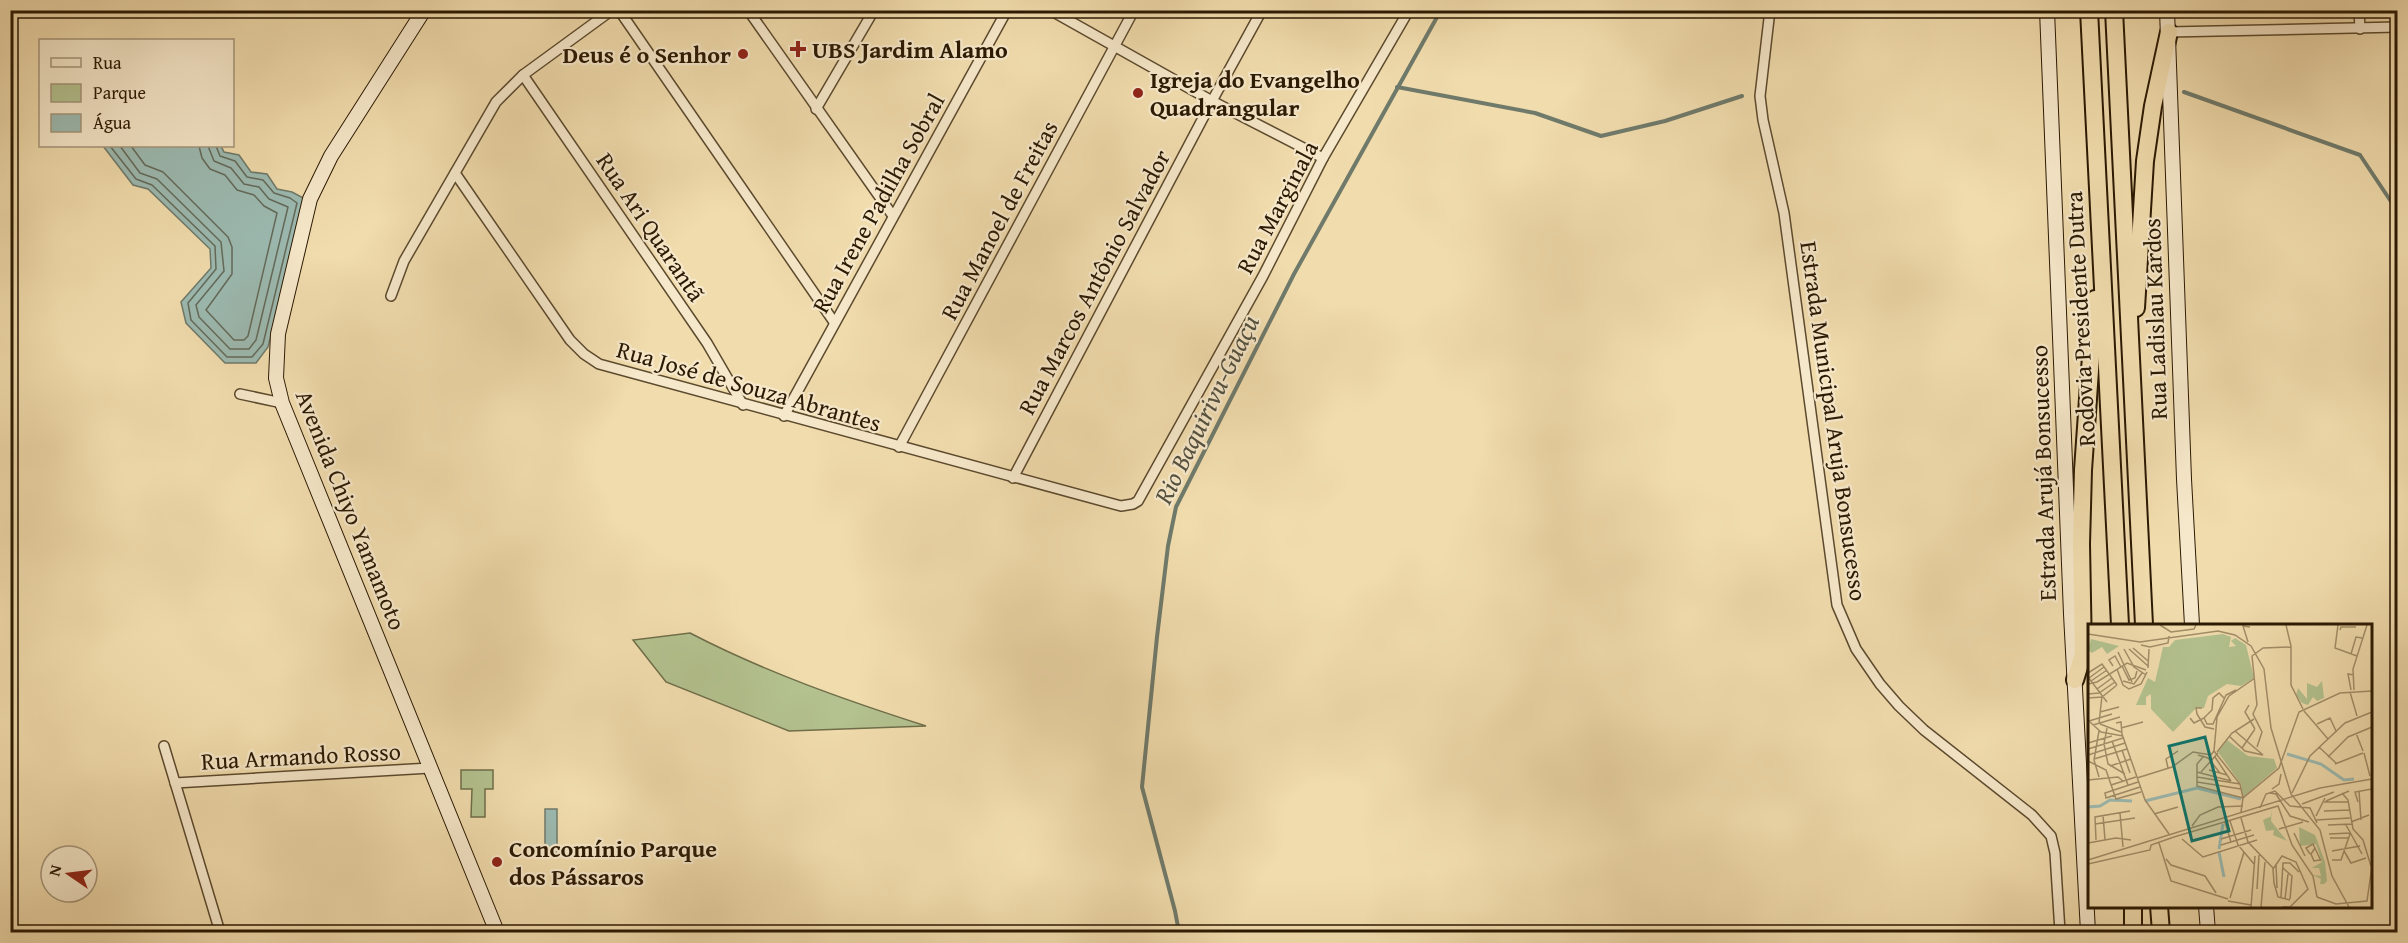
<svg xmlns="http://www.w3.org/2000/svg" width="2408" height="943" font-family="'Gentium Book Plus',serif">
	<rect width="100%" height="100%" fill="#f1dcad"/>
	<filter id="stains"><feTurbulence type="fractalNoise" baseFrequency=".00333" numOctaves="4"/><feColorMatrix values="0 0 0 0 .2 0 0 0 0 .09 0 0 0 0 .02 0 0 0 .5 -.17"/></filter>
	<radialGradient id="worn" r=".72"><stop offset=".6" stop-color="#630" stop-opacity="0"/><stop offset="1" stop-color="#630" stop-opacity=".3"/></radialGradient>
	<g fill="#b3c28f" stroke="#6f6e49" stroke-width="1.5">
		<path d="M 690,633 C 765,672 845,700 926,726 L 789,731 L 666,682 L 633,640 Z"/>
		<path d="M 461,770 L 493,770 L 493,789 L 485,789 L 485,817 L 471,817 L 472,789 L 461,789 Z"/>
	</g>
	<g fill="#9cbab1" stroke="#6f7a6b" stroke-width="1.5">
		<path d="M 103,146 L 221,146 L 224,152 L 239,155 L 251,172 L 267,174 L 277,189 L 292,192 L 305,199 L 268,347 L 256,363 L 225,363 L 186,323 L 181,302 L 211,268 L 210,249 L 148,189 L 133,185 Z"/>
		<rect x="545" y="809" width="12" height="43"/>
	</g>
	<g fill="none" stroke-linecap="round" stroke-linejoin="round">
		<g stroke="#646a5a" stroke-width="1.5">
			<path d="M 110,146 L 136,179 L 152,185 L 215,246 L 216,269 L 188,303 L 191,320 L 227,357 L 252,357 L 263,344 L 297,203 L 290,198 L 274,193 L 263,180 L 247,177 L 235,161 L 220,156 L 216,146"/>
			<path d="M 120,146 L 140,173 L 157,179 L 221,242 L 224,271 L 196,305 L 199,317 L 230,349 L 249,349 L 256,340 L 288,207 L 269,199 L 259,187 L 244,184 L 231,168 L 214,161 L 208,146"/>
			<path d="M 131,146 L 145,165 L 163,172 L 228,237 L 232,247 L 232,274 L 206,310 L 234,340 L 244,340 L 248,336 L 277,213 L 264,206 L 254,195 L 237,190 L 225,175 L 210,169 L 202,158 L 199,146"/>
		</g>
		<g stroke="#6f7a6b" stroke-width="4">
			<path d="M 1397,87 L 1535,113 L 1601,136 L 1665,121 L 1742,96"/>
			<path d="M 2184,92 L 2360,155 L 2398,212"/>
			<path d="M 1179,932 L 1175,911 L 1142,787 L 1157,637 L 1168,546 L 1176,507 L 1294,274 L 1441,10"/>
		</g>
		<g stroke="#5c4a2e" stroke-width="12">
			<g id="street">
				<path d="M 619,10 L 834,322"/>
				<path d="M 748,10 L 893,216"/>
				<path d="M 1050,10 L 1212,101 L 1323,158"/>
				<path d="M 1770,10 L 1760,96 L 1763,120 L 1784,213 L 1837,605 L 1856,649 L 1880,684 L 1899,706 L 1924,730 L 2032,815 L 2051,836 L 2055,853 L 2060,932"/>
				<path d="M 2359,10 L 2360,29"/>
				<path d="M 2169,32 L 2398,27"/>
				<path d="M 523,75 L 707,343 L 743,405"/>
				<path d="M 816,109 L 874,10"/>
				<path d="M 455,173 L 570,340 L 584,354 L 599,364 L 1121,506 L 1133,504 L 1138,501 L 1263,276 L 1323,158 L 1409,10"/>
				<path d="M 391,296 L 404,261 L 496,102 L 523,75 L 612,10"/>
				<path d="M 240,394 L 282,403"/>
				<path d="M 784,416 L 1007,10"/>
				<path d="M 899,447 L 1134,10"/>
				<path d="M 1013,478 L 1212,101 L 1262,10"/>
				<path d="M 164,746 L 220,932"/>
				<path d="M 175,783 L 430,768"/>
			</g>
		</g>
		<g stroke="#2b1903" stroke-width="16">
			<g id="secondary">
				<path d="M 424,10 L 331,156 L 310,199 L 278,334 L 276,378 L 282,403 L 497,932"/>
				<path d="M 2047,10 L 2071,614 L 2088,932"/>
				<path d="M 2167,10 L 2184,479 L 2192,625"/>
				<path d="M 2206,906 L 2208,932"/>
			</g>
		</g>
		<g stroke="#2b1903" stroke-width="20">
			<g id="highway">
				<path d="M 2089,10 L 2120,625"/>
				<path d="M 2114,10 L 2144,625"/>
				<path d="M 2136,308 L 2145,161 L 2153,106 L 2169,32"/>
				<path d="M 2075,680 L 2083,654 L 2081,544 L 2083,470 L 2095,299"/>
				<path d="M 2133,906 L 2133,932"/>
				<path d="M 2159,906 L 2161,932"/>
			</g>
		</g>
		<use href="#street" stroke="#f6e8ca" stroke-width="9"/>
		<use href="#secondary" stroke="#f6e8ca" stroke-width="14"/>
		<use href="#highway" stroke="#f1dcad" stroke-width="16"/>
	</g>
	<g fill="#8f2418" stroke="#f6e8ca" stroke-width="2">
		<path d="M795 40h6v6h6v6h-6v6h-6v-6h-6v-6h6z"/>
		<circle cx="743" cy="54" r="6"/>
		<circle cx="1138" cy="93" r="6"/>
		<circle cx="497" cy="862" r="6"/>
	</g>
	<g text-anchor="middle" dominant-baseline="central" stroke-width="4.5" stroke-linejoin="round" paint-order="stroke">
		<g font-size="24" font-weight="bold" fill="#2b1903" stroke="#f6e8ca" text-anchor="start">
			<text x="812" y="49">UBS Jardim Alamo</text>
			<text x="731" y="54" text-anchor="end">Deus é o Senhor</text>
			<text x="1150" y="79">Igreja do Evangelho<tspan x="1150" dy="28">Quadrangular</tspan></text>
			<text x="509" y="848">Concomínio Parque<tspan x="509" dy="28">dos Pássaros</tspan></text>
		</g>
		<g font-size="24" fill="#2b1903" stroke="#f6e8ca">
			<text transform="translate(878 203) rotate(-61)">Rua Irene Padilha Sobral</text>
			<text transform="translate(1277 207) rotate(-62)">Rua Marginala</text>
			<text transform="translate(999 220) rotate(-62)">Rua Manoel de Freitas</text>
			<text transform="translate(651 227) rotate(56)">Rua Ari Quarantã</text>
			<text transform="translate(1094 282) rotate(-62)">Rua Marcos Antônio Salvador</text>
			<text transform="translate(2080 319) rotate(-93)">Rodovia Presidente Dutra</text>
			<text transform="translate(2155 319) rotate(-92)">Rua Ladislau Kardos</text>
			<text transform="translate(749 386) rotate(16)">Rua José de Souza Abrantes</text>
			<text transform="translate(1834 421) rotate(82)">Estrada Municipal Aruja Bonsucesso</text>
			<text transform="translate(2043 473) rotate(-92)">Estrada Arujá Bonsucesso</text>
			<text transform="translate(351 510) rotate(68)">Avenida Chiyo Yamamoto</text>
			<text transform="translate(301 756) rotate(-3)">Rua Armando Rosso</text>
		</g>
		<g font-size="26" font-style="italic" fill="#535140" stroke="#f6e8ca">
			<text transform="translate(1206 409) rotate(-64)">Rio Baquirivu-Guaçu</text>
		</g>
	</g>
	<g transform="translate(2088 624)">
		<rect width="284" height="284" fill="#f1dcad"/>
		<path d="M 135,10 L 143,13 L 141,23 L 148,22 L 143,17 L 147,14 L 158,21 L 166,54 L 153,62 L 139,60 L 120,72 L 116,84 L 108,84 L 85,108 L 63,85 L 63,70 L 58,73 L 58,81 L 48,81 L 60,54 L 67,58 L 75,23 L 81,23 L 87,16 ZM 3,15 L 31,22 L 19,30 L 14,23 L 4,29 L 0,26 ZM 234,57 L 236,74 L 229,77 L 225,73 L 220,81 L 214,79 L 208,71 L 210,64 L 219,75 L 219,59 L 229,63 ZM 139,116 L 160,132 L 186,135 L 189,144 L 155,173 L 153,160 L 130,128 ZM 184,185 L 183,197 L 199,217 L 185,211 L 186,206 L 178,207 L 175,196 L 184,192 ZM 211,203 L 227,211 L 237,238 L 239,257 L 236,260 L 232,260 L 233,255 L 225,251 L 233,252 L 231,244 L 224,244 L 234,238 L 228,220 L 212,222 Z" fill="#b3c28f"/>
		<path fill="none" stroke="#9cbab1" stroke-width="3" d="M 199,130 L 233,140 L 256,156 L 266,155M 57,177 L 109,164 L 153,175M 0,183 L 12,182 L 22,176 L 44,177M 131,225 L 135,200M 131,228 L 136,253"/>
		<path fill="none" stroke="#a28e69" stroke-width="1.5" d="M 72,1 L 83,8 L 106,5 L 108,1M 198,1 L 203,22 L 203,61 L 215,85M 250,1 L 247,24 L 269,32M 252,6 L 253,3 L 268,3M 0,10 L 52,18 L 130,7 L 147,11 L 163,22 L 176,45 L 183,104 L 203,170 L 232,206 L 244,252 L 261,283M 160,18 L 155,2 L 162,3M 53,21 L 62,23 L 80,19 L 81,12M 45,24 L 60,37M 36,25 L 46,43 L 58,51M 41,25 L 60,42M 30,28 L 44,58M 263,30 L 268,13 L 274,14M 25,42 L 21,36 L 27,32 L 33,43M 34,42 L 41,56 L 47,54 L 49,47M 60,44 L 61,25M 29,45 L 35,61 L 41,65 L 53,60 L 59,48M 0,49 L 14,40 L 29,61M 0,53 L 19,78M 1,54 L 16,43M 3,57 L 19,46M 35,57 L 46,60 L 54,49M 0,60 L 9,58 L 39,39 L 58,46M 9,65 L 24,54M 263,66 L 260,50 L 266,51M 266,66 L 265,45 L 279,1M 262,68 L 269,92M 0,70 L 11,69 L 27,58M 0,74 L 14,73 L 29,61M 161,81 L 157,88 L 167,105M 114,84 L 108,84 L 109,90 L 117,103 L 126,105M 216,87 L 240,115M 12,88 L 31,83M 102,94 L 106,99 L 116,94 L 124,86 L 125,74 L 131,69 L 136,74M 116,94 L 119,100 L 125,100 L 138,71 L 148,66M 1,97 L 24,90M 2,98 L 13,108 L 35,112M 11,99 L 14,72M 28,99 L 33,98 L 34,110 L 57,176 L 81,210M 12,100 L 33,108M 229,100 L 242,94 L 248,107M 5,101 L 32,93M 19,104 L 16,120 L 20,140 L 37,150M 33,104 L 55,98M 147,107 L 175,131M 268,109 L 275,127M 141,112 L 157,127 L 175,131M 24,117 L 40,161M 0,119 L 24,112M 169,123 L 174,108 L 165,90 L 169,81 L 164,32 L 175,24 L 203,23M 231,123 L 248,139M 154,124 L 167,105M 0,125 L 35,114M 34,126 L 42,149M 126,127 L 129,93 L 141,72 L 167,54M 129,128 L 144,109 L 166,95M 276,129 L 282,152M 0,131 L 37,119M 110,131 L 120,134 L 132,149M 115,133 L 109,140 L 109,162 L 155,174 L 152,160 L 126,127M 127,133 L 143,157M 240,133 L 260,113 L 284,103M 6,135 L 39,125M 0,137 L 18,146 L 28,175 L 53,168M 247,140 L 275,129M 22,142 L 43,135M 80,144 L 78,135 L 90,127M 121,146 L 139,151M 109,148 L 143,157M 113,148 L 130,129M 11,153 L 6,136 L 11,107M 109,153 L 152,160M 49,154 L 84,143 L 105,128 L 123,131 L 126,127M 0,156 L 30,153 L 35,157M 50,158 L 17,169 L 18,174 L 52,163M 109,158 L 153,165M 23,161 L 48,153M 184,165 L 191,160 L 193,150M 271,167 L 273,196M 182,169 L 188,170 L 202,192 L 221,198M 204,169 L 222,132 L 257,99 L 284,88M 254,169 L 260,176 L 265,205 L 275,216 L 283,242M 238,177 L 261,167M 236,178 L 260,178M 270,178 L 267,168 L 284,165M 214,180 L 246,168M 172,184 L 178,170 L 187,167 L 202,182 L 222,184 L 229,199M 236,187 L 262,186M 153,188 L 155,174 L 191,144 L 211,88 L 252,69 L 284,67M 32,189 L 35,223M 66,190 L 90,183M 15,191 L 17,216M 228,192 L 237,174M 153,194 L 160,218 L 186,245M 228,196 L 262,194M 142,197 L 150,221 L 166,240M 137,198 L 143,218M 263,198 L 281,191M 7,200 L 47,194M 240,201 L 264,200M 258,201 L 274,230M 104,202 L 112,191 L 130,183 L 155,182M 191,205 L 215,198M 206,209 L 217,232M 241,210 L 262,209M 86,213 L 190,182 L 204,221 L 225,252 L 229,273M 242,214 L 261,214M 94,215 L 115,233 L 169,216M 133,215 L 163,206M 8,216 L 7,193 L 42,187M 0,219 L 28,214 L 43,216M 71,219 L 83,257 L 140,275M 133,221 L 166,211M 227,224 L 223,230 L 226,237 L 232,236M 244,227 L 272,222M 256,227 L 263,239 L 278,234M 222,230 L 218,224 L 225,220 L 233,237M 78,235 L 83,241 L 117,252 L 128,269M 0,236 L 232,164 L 284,155M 244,236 L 253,236 L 262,210M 0,240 L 62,226 L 63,221 L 86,213M 188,241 L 189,264M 195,244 L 204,252 L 202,275M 169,265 L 171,231M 193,273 L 195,239 L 202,239 L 211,248M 229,273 L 248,280 L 279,277 L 284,242M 142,274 L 156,228M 197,275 L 200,250M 140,277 L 163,281M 163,283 L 167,232M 173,283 L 177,238M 194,283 L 202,283 L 220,265 L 208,238 L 194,232 L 185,245 L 186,259 L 190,273 L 202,276"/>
		<path fill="#0f766e" fill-opacity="0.15" stroke="#0f766e" stroke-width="3" d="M 117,113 L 141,207 L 104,217 L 81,122 Z"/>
		<rect width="284" height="284" fill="none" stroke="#2b1903" stroke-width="3"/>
	</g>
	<rect width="2408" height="943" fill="none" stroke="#f1dcad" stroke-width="36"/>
	<rect x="12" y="12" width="2384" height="919" fill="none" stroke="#2b1903" stroke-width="3"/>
	<rect x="18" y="18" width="2372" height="907" fill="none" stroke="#2b1903" stroke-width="1.5"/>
	<rect x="39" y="39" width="195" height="108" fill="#f6e8ca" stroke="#a5957a" stroke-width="1.5"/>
	<rect x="51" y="58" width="30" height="9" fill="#f6e8ca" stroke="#a5957a" stroke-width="1.5"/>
	<text x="93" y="69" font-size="18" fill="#2b1903">Rua</text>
	<rect x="51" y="84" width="30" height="18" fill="#b3c28f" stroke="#a5957a" stroke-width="1.5"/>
	<text x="93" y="99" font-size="18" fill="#2b1903">Parque</text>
	<rect x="51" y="114" width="30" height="18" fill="#9cbab1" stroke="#a5957a" stroke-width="1.5"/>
	<text x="93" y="129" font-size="18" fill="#2b1903">Água</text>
	<g transform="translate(69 874) rotate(284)"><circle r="28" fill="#f6e8ca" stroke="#a5957a" stroke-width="1.5"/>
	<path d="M0-4.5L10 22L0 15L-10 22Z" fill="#8f2418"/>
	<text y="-9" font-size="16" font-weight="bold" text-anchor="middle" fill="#2b1903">N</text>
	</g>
	<rect width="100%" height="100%" filter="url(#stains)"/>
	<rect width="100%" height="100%" fill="url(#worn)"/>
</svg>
